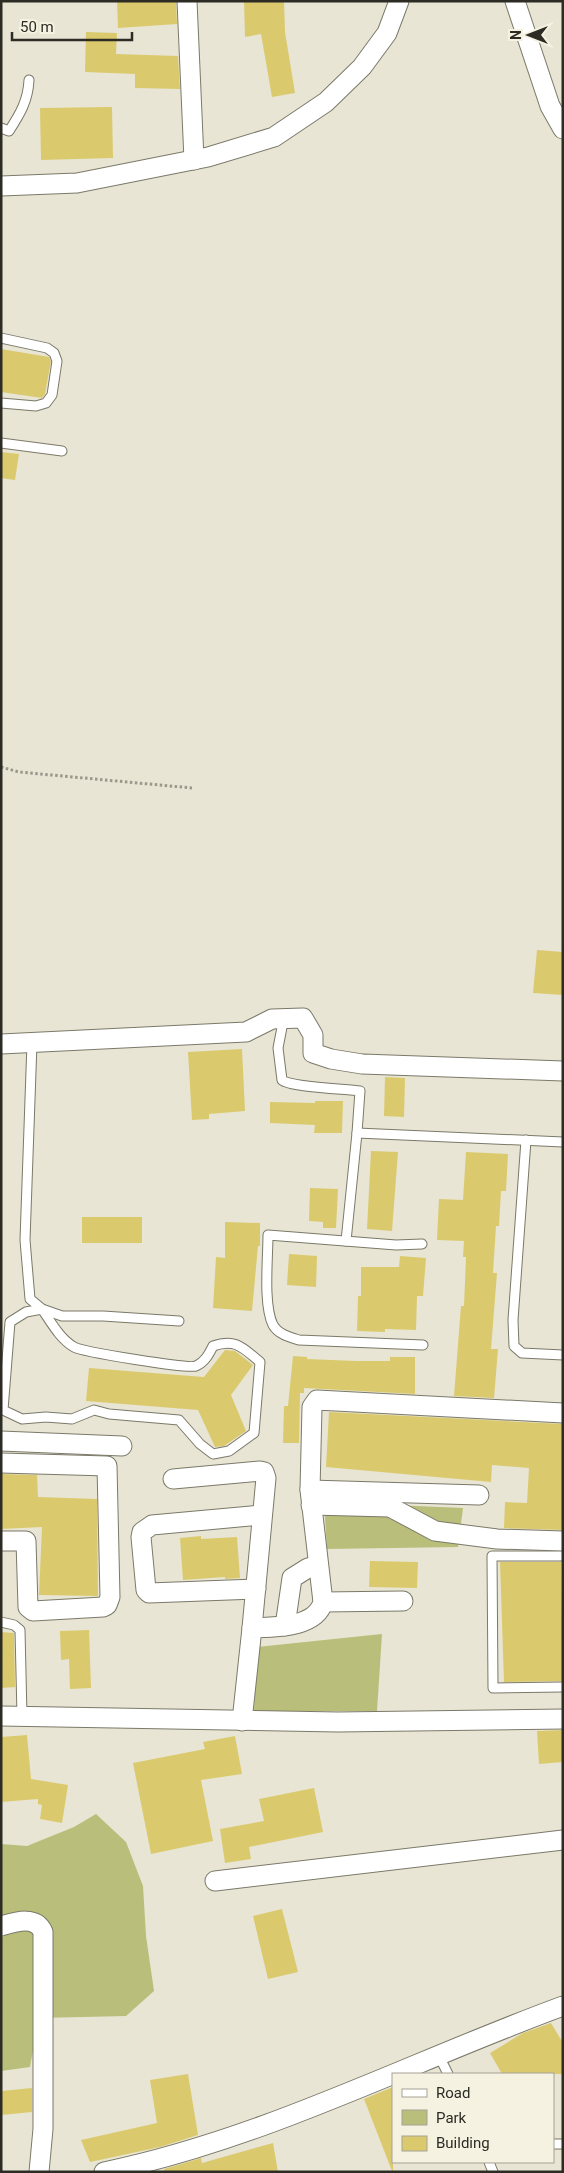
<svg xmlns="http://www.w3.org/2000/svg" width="564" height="2173" font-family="Roboto,sans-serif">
	<rect width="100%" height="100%" fill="#e8e5d4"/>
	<g fill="#b9bf7a">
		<path d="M 324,1502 L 463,1508 L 458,1547 L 327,1549 Z"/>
		<path d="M 382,1634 L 377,1711 L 254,1711 L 257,1647 Z"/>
		<path d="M 96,1814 L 126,1842 L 143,1886 L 146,1936 L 154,1991 L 126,2016 L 39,2018 L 30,2067 L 1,2071 L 1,1844 L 27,1846 L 74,1827 Z"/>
	</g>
	<g fill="#daca6d">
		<path d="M 117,1 L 176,1 L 177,24 L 118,28 Z"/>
		<path d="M 244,1 L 284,1 L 285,32 L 295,93 L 272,97 L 261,34 L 245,37 Z"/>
		<path d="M 86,32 L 117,33 L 116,54 L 178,56 L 180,89 L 135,88 L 135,74 L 85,72 Z"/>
		<path d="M 112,107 L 113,158 L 41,160 L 40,108 Z"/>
		<path d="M 1,349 L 49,357 L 51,362 L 49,372 L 45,394 L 42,398 L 1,392 Z"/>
		<path d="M 1,452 L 19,454 L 15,480 L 1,478 Z"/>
		<path d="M 537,950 L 563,952 L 563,995 L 533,993 Z"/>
		<path d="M 242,1049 L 245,1111 L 209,1114 L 209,1119 L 192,1120 L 188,1052 Z"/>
		<path d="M 385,1077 L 405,1078 L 404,1117 L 384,1116 Z"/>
		<path d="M 315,1101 L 343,1101 L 342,1133 L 314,1133 L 315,1125 L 270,1123 L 270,1102 L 315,1103 Z"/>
		<path d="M 371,1151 L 398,1152 L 392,1231 L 367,1229 Z"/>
		<path d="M 466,1152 L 508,1154 L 506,1191 L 501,1191 L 499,1226 L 496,1226 L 493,1273 L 497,1273 L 491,1349 L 498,1349 L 494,1398 L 454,1396 L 461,1306 L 464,1306 L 466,1257 L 463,1257 L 464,1241 L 437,1240 L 439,1199 L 463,1200 Z"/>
		<path d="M 310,1188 L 338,1189 L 336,1228 L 323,1228 L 323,1222 L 309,1221 Z"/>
		<rect x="82" y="1217" width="60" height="26"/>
		<path d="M 225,1222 L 260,1223 L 260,1246 L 258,1246 L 252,1311 L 213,1308 L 216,1257 L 225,1258 Z"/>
		<path d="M 289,1254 L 317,1256 L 316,1287 L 287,1285 Z"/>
		<path d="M 400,1256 L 426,1258 L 423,1296 L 417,1296 L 416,1330 L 385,1329 L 385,1332 L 357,1331 L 358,1296 L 361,1296 L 361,1267 L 399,1267 Z"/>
		<path d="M 225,1350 L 235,1351 L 253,1365 L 231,1395 L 246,1431 L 224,1446 L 215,1447 L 198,1410 L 86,1401 L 89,1368 L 204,1377 Z"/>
		<path d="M 293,1356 L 307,1357 L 307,1359 L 356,1361 L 390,1361 L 390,1357 L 415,1357 L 415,1394 L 304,1388 L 304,1393 L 300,1393 L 299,1443 L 283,1443 L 284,1406 L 288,1406 Z"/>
		<path d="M 329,1412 L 563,1424 L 563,1530 L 504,1528 L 505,1502 L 527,1503 L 529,1468 L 492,1465 L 491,1482 L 326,1467 Z"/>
		<path d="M 1,1474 L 37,1475 L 38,1497 L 97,1499 L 98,1596 L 39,1595 L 42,1527 L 1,1529 Z"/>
		<path d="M 201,1536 L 201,1539 L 237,1537 L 240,1578 L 225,1579 L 225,1577 L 183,1580 L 180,1538 Z"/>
		<path d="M 370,1561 L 418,1562 L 417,1588 L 369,1587 Z"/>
		<path d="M 500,1562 L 561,1562 L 563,1681 L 504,1682 Z"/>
		<path d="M 89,1630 L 91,1688 L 70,1689 L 69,1659 L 61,1660 L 60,1631 Z"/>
		<path d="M 1,1632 L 14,1633 L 15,1687 L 1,1688 Z"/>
		<path d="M 563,1730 L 563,1762 L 539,1764 L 537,1731 Z"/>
		<path d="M 27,1735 L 31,1779 L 68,1785 L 62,1823 L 40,1819 L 42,1805 L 38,1804 L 38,1799 L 1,1802 L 1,1737 Z"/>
		<path d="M 235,1736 L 242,1774 L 201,1780 L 213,1841 L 151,1854 L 133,1763 L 205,1749 L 203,1742 Z"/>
		<path d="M 314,1788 L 323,1832 L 249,1847 L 251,1859 L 225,1863 L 220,1829 L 264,1821 L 259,1799 Z"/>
		<path d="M 282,1909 L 298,1972 L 268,1979 L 253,1916 Z"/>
		<path d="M 551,2023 L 563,2043 L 563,2074 L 502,2074 L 490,2053 L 523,2033 Z"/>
		<path d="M 188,2074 L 198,2135 L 160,2147 L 90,2162 L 81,2140 L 157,2123 L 150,2080 Z"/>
		<path d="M 393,2087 L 393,2171 L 392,2171 L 364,2099 Z"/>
		<path d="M 32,2088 L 32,2112 L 1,2115 L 1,2091 Z"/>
		<path d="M 273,2143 L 278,2172 L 165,2172 L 164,2169 L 201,2158 L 202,2163 Z"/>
	</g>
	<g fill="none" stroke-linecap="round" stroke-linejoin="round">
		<g stroke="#7b7969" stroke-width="11">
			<g id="service">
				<path d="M 1,128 L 9,131 C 20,114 28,101 29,80"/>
				<path d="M 1,338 L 47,348 L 54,353 L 57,361 L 52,395 L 46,403 L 36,406 L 1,403"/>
				<path d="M 1,443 L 62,451"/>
				<path d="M 284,1017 L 278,1048 L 282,1080 C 290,1087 345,1089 360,1091 L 357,1133 L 563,1142"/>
				<path d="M 32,1043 L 25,1240 L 30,1299 L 42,1309 L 62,1316 L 103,1316 L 179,1321"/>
				<path d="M 526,1140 L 513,1320 L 514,1346 L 522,1353 L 563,1355"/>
				<path d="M 346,1241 L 357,1133"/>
				<path d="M 422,1244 L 396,1245 L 268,1235 C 268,1258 263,1305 273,1325 C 278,1334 289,1337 299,1340 L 423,1345"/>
				<path d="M 42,1309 C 51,1322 60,1339 74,1347 C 83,1352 188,1369 196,1366 C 205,1362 209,1354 213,1346 C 236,1338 243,1348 260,1362 L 254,1433 L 229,1451 L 213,1454 L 200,1444 L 179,1420 L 109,1414 L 94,1410 L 72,1419 L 46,1417 L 22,1419 L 3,1410 L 10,1322 L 26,1312 Z"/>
				<path d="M 563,1556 L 492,1556 L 493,1688 L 563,1687"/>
				<path d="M 1,1622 L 14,1625 L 20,1630 L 22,1716"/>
				<path d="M 439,2056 L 448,2074"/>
				<path d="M 553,2144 L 563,2144"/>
				<path d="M 489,2162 L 493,2172"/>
			</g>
		</g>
		<g stroke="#7b7969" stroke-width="21">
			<g id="minor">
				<path d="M 187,1 L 194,160"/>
				<path d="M 515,1 L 550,106 L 563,129"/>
				<path d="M 1,186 L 77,183 L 208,157 L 274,137 L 326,102 L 362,67 L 387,33 L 399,1"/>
				<path d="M 1,1044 L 246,1032 L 272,1019 L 303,1018 L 313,1035 L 313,1053 L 331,1059 L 362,1064 L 563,1071"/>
				<path d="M 1,1441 L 122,1446"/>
				<path d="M 1,1463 L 107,1466 L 110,1597 L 107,1605 L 103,1607 L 33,1611 L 28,1607 L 26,1541 L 1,1541"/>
				<path d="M 173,1479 L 260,1471 L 264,1472 L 266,1478 L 252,1628"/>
				<path d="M 310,1490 L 312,1407 L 317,1400 L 563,1413"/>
				<path d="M 311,1505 L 390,1507 L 435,1531 L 497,1539 L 563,1541"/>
				<path d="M 256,1589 L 149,1593 L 146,1590 L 141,1537 L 142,1532 L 152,1525 L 262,1515"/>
				<path d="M 323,1602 L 403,1601"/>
				<path d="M 285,1626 L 292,1578 L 308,1568 L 318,1565"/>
				<path d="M 1,1716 L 338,1722 L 563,1719"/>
				<path d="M 242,1721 L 252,1628 C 275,1627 316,1628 323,1602 L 310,1490 L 479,1495"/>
				<path d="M 215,1881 L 563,1840"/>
				<path d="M 1,1926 C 15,1922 36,1915 43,1932 L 43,2129 L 39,2172"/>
				<path d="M 104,2172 C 264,2139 410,2062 563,2006"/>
			</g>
		</g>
		<path stroke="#9a988b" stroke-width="3" stroke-dasharray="2.5 2.5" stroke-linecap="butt" d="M 1,767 L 19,772 L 192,788"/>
		<use href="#service" stroke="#fff" stroke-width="9"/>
		<use href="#minor" stroke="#fff" stroke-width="19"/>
	</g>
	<rect width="564" height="2173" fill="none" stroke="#2c2b24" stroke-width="5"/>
	<rect x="392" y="2073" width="162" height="90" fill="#f5f2e1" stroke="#a5a295"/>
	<rect x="402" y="2089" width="25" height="8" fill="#ffffff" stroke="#a5a295"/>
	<text x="436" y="2098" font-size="15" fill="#2c2b24">Road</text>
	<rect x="402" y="2110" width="25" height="15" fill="#b9bf7a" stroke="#a5a295"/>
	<text x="436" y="2123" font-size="15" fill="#2c2b24">Park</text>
	<rect x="402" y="2136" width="25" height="15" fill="#daca6d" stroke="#a5a295"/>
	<text x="436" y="2148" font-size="15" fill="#2c2b24">Building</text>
	<g transform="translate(529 35) rotate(270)" stroke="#f5f2e1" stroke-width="4" paint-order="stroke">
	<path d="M0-4L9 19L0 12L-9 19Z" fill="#2c2b24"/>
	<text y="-8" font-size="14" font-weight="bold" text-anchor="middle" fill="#2c2b24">N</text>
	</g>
	<path d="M12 32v8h120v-8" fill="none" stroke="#2c2b24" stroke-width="2.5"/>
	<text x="20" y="32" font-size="15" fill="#2c2b24" stroke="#f5f2e1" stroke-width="4" paint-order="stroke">50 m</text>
</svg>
